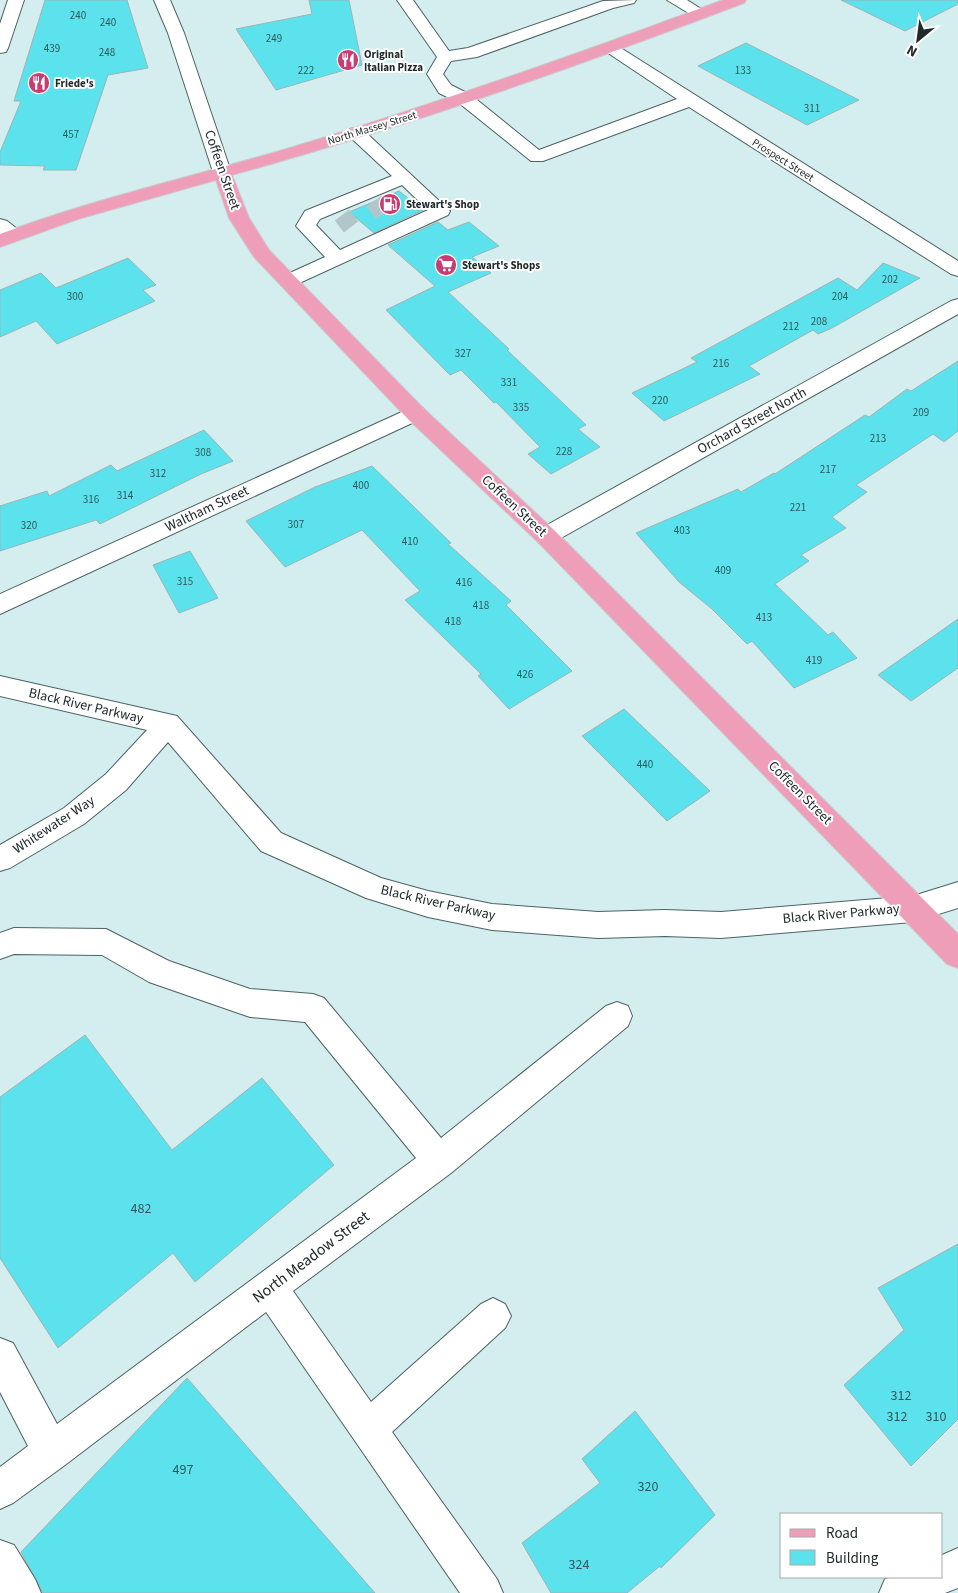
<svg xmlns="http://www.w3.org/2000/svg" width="958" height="1593" font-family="'Source Sans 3',sans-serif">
	<rect width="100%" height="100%" fill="#d4edef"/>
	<g fill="#5be2ec" stroke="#9cb4b6">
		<path d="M 45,0 L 127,0 L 148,68 L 108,75 L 76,170 L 43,170 L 45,166 L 0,165 L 0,152 L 21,101 L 14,101 Z"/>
		<path d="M 309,0 L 349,0 L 362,65 L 276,90 L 236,29 L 312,14 Z"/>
		<path d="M 841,0 L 958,0 L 958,4 L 905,31 Z"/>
		<path d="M 746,43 L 859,100 L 807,125 L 698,66 Z"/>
		<path d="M 399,191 L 423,210 L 374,233 L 349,212 Z"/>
		<path d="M 438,222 L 448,230 L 469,222 L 499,246 L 472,257 L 491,273 L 448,292 L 509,349 L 507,350 L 586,425 L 578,429 L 600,447 L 551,474 L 528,454 L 540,447 L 496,402 L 494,403 L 461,370 L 450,375 L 386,310 L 435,286 L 388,245 Z"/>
		<path d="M 128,258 L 156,285 L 143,290 L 155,301 L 57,344 L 36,321 L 0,337 L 0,290 L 41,273 L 56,288 Z"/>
		<path d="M 883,263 L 920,278 L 832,328 L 818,334 L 813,330 L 749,366 L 760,374 L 664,421 L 632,393 L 697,362 L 691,358 L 838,278 L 857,290 Z"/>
		<path d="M 958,361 L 958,431 L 944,442 L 933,434 L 856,485 L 867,492 L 832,517 L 846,528 L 801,555 L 809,561 L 775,584 L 828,635 L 833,632 L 857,658 L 794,688 L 752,641 L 747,644 L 712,609 L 679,582 L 636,533 L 738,489 L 741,492 L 774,473 L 775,474 L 865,415 L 869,417 L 907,389 L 911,391 Z"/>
		<path d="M 204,430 L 233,461 L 201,474 L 100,524 L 96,520 L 0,551 L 0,506 L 47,491 L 49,496 L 111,465 L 117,471 Z"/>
		<path d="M 372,466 L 451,543 L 448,544 L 511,601 L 506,605 L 572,671 L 509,709 L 478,676 L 481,674 L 405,600 L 420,591 L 362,530 L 285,567 L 246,521 L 315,487 Z"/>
		<path d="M 190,551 L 218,598 L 179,613 L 153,565 Z"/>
		<path d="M 958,619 L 958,668 L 911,701 L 878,675 Z"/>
		<path d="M 624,709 L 710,791 L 667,821 L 582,736 Z"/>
		<path d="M 85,1035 L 172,1150 L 262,1078 L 334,1165 L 195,1282 L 173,1253 L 58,1348 L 0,1258 L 0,1097 Z"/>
		<path d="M 958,1244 L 958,1419 L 911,1466 L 844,1385 L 904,1330 L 878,1288 Z"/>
		<path d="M 187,1378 L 375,1593 L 43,1593 L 21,1552 Z"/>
		<path d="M 635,1411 L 715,1515 L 661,1568 L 660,1566 L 627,1593 L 551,1593 L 522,1543 L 600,1483 L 582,1459 Z"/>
	</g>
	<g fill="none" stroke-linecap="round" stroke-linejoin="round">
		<g stroke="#b0c6c8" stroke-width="18" stroke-dasharray="18 9" stroke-linecap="butt">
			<path d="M 374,201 L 383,214"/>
			<path d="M 342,215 L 351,227"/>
		</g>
		<g stroke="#4c6263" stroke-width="2">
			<g id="minor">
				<path d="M 8,0 L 24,0 L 8,48 L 6,52 L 0,53 L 0,24 Z"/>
				<path d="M 154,0 L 170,0 L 184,33 L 231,172 L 228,176 L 216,176 L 213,172 L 168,33 Z"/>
				<path d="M 397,0 L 413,0 L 449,51 L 468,48 L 603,1 L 636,0 L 634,3 L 613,8 L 477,57 L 451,61 L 443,74 L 451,85 L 471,95 L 539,150 L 677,99 L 602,49 L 604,45 L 616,45 L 958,261 L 958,276 L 951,274 L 689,107 L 543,161 L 531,161 L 459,103 L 439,93 L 427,74 L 437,57 Z"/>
				<path d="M 667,0 L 687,0 L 709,14 L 707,17 L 695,17 Z"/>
				<path d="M 356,128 L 362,129 L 450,211 L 448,215 L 295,285 L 288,287 L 281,285 L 278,281 L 281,277 L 325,257 L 296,226 L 305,211 L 392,176 L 350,137 L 347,133 L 350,129 ZM 402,185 L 428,210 L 340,250 L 316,225 L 320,219 Z"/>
				<path d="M 0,219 L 7,221 L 25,235 L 22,239 L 8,239 L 0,234 Z"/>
				<path d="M 958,299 L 958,314 L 554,542 L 546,545 L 538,542 L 534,536 L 538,530 L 951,301 Z"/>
				<path d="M 415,406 L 423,408 L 426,413 L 423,418 L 0,614 L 0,594 Z"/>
				<path d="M 0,676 L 177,716 L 281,833 L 381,878 L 428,891 L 492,904 L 598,912 L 665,910 L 721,912 L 913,896 L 958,882 L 958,908 L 913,922 L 721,938 L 665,936 L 598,938 L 492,930 L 428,917 L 366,898 L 261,851 L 168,742 L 126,790 L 84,824 L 10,868 L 0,871 L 0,845 L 64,808 L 106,774 L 147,730 L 0,696 Z"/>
				<path d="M 14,928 L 106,929 L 169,961 L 250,989 L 313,994 L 324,998 L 441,1138 L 606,1006 L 617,1002 L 628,1006 L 632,1016 L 628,1026 L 451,1173 L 293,1291 L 371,1402 L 481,1304 L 493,1298 L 505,1304 L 511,1316 L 505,1328 L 392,1432 L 497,1579 L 503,1593 L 460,1593 L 266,1312 L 65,1465 L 13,1503 L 0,1509 L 0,1467 L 28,1446 L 0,1392 L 0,1338 L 13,1343 L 57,1424 L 416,1158 L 305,1022 L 250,1017 L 149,982 L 102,955 L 14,954 L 0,959 L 0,933 Z"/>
				<path d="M 0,1540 L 14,1545 L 35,1579 L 41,1593 L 0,1593 Z"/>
				<path d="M 958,1548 L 958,1588 L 945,1593 L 879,1593 L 885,1579 L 891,1577 L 942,1577 L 942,1555 Z"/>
			</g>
		</g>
		<g stroke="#cacccc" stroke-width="2">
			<path id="major" d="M 723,0 L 746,0 L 744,3 C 575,67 406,127 232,175 L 249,218 L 269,250 L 423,408 L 554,530 L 958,934 L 958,968 L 947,964 L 538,542 L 407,418 L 254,257 L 229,218 L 216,180 L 78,219 L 0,247 L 0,234 C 96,198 195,176 293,147 C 438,103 581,53 723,0 Z"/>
		</g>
		<use href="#minor" fill="#fff" fill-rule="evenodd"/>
		<use href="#major" fill="#ee9eb9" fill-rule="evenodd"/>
	</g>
	<defs>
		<g id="restaurant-disc" transform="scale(1.125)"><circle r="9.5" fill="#c73c71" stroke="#fff"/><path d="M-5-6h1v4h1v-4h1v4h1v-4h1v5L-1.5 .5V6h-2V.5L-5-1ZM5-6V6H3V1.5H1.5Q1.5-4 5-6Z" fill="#fff"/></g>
		<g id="fuel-disc" transform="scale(1.125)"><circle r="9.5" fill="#c73c71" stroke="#fff"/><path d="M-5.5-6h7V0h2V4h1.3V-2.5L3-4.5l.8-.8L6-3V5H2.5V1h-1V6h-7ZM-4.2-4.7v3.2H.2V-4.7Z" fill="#fff"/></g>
		<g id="supermarket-disc" transform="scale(1.125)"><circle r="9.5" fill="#c73c71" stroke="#fff"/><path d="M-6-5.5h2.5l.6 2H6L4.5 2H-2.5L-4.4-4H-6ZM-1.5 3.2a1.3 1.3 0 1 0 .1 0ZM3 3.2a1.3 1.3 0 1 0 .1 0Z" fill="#fff"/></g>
	</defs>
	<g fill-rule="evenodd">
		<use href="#restaurant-disc" x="348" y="60"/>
		<use href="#restaurant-disc" x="39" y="83"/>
		<use href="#fuel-disc" x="390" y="204"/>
		<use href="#supermarket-disc" x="446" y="265"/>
	</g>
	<g text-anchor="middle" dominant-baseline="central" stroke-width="4" stroke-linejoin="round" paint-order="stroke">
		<g font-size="11" fill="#30585b">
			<text x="78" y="15">240</text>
			<text x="108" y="22">240</text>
			<text x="274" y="38">249</text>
			<text x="52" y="48">439</text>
			<text x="107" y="52">248</text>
			<text x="306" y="70">222</text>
			<text x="743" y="70">133</text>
			<text x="812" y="108">311</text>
			<text x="71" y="134">457</text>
			<text x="890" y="279">202</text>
			<text x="75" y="296">300</text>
			<text x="840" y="296">204</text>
			<text x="819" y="321">208</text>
			<text x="791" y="326">212</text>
			<text x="463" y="353">327</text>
			<text x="721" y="363">216</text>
			<text x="509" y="382">331</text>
			<text x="660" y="400">220</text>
			<text x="521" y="407">335</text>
			<text x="921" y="412">209</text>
			<text x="878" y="438">213</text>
			<text x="564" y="451">228</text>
			<text x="203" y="452">308</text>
			<text x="828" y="469">217</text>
			<text x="158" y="473">312</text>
			<text x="361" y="485">400</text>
			<text x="125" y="495">314</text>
			<text x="91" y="499">316</text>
			<text x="798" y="507">221</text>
			<text x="296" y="524">307</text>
			<text x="29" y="525">320</text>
			<text x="682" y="530">403</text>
			<text x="410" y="541">410</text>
			<text x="723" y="570">409</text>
			<text x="185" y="581">315</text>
			<text x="464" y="582">416</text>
			<text x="481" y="605">418</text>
			<text x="764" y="617">413</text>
			<text x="453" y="621">418</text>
			<text x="814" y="660">419</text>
			<text x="525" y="674">426</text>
			<text x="645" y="764">440</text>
		</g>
		<g font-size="11" font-weight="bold" fill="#212a2b" stroke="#fff" text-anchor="start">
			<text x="364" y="54">Original<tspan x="364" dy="13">Italian Pizza</tspan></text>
			<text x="55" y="83">Friede's</text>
			<text x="406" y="204">Stewart's Shop</text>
			<text x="462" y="265">Stewart's Shops</text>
		</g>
		<g font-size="11" fill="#212a2b" stroke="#fff">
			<text transform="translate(372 128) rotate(-17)">North Massey Street</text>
			<text transform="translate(783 160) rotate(32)">Prospect Street</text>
		</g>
		<g font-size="14" fill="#212a2b" stroke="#fff">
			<text transform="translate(222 170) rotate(71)">Coffeen Street</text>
			<text transform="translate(752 421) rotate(-29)">Orchard Street North</text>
			<text transform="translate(514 506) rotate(43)">Coffeen Street</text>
			<text transform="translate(207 509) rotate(-25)">Waltham Street</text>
			<text transform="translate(86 706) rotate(13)">Black River Parkway</text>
			<text transform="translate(800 793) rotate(45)">Coffeen Street</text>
			<text transform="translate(54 825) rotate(-33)">Whitewater Way</text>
			<text transform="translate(438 903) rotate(13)">Black River Parkway</text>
			<text transform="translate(841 914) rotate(-5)">Black River Parkway</text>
		</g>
		<g font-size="14" fill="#30585b">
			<text x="141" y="1209">482</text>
			<text x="901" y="1396">312</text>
			<text x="897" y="1417">312</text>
			<text x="936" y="1417">310</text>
			<text x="183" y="1470">497</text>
			<text x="648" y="1487">320</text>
			<text x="579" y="1565">324</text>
		</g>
		<g font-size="16" fill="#212a2b" stroke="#fff">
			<text transform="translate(311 1257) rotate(-37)">North Meadow Street</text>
		</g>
	</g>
	<rect x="780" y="1513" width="162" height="65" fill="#ffffff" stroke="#a6aaaa"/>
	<rect x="790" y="1529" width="25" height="8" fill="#ee9eb9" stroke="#a6aaaa"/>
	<text x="826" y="1538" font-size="15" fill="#212a2b">Road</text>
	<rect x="790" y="1550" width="25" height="15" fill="#5be2ec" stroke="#a6aaaa"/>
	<text x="826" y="1563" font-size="15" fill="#212a2b">Building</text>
	<g transform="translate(918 40) rotate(209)" stroke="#ffffff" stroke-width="4" paint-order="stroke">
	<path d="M0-4L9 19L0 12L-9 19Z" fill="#212a2b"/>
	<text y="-8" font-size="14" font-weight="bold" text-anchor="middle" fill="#212a2b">N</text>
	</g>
</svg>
